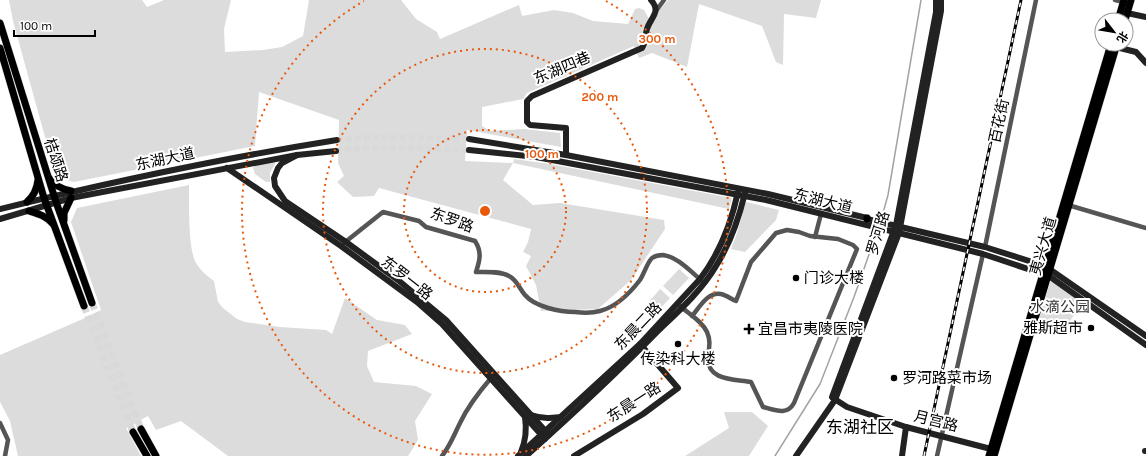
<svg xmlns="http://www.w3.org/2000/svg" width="1146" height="456" font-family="Karla,'Noto Sans SC',sans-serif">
	<rect width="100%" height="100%" fill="#fff"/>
	<g fill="#dcdcdc">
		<path d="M 9,0 L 142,0 L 147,7 L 164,0 L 231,0 L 224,29 L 225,52 L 263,50 L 282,47 L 303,36 L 309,0 L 401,0 L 416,19 L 437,32 L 440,39 L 519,5 L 522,16 L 554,10 L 573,13 L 593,21 L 628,24 L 635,9 L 639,8 L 644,10 L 649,19 L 658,12 L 668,0 L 821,0 L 816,18 L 784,14 L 783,65 L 776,62 L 762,26 L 699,4 L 687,67 L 652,53 L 639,58 L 634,46 L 527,93 L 523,99 L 482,107 L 482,126 L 490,131 L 524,129 L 560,133 L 561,147 L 467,130 L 465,161 L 513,163 L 514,159 L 550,164 L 732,198 L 729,209 L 513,163 L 503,180 L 533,205 L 560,203 L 664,220 L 665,229 L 631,280 L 598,309 L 541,311 L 536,285 L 526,266 L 531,256 L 523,252 L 528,242 L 531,229 L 379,188 L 374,196 L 353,197 L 337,182 L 344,176 L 338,163 L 339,120 L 259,92 L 255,146 L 74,182 L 56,177 L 13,21 Z"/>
		<path d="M 274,161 L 275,164 L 270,173 L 270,182 L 266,182 L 255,174 L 253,168 L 254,166 Z"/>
		<path d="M 189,185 C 189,202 188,250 196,263 C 201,271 207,276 214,281 L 218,302 L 223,308 L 237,319 L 245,322 L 280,327 L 326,330 L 332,334 L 345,298 L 377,320 L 405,325 L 412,334 L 368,351 L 367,366 L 374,382 L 416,386 L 432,394 L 415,421 L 418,440 L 408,456 L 228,456 L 181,421 L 156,430 L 148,416 L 126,428 L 141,456 L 18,456 L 10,421 L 0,402 L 0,355 L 85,318 L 101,310 L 71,222 L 77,208 Z"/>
		<path d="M 746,202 L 779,210 L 776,220 L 745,252 L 731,249 L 737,233 Z"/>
		<path d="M 679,269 L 689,278 L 673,295 L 663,286 Z"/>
		<path d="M 1051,280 L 1082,303 L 1064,330 L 1038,322 Z"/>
		<path d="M 660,289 L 670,298 L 656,313 L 647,304 Z"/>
		<path d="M 724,412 L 752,412 L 768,426 L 749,456 L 685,456 L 729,428 Z"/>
	</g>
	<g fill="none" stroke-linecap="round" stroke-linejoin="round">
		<g stroke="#a3a3a3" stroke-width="1.5">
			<path d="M 881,220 L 888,195 L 921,0"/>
			<path d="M 775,456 L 820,384 L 854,297 L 878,229"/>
		</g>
		<g stroke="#d9d9d9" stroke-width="6" stroke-dasharray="6 3" stroke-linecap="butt">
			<path d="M 337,140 L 375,137 L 469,139"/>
			<path d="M 336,151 C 380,145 425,149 469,150"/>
		</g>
		<g stroke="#d9d9d9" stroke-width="7" stroke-dasharray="7 3.5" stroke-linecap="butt">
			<path d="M 92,303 L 141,429"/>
			<path d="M 84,306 L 133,432"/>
		</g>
		<g stroke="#dbdbdb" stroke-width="8">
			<g id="primary">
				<path d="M 1118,20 L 1124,0"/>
				<path d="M 1125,20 L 1131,0"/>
				<path d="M 0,23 L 56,202 L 92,303"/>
				<path d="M 0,48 L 44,198 L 84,306"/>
				<path d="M 49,178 C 54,186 62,189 71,191"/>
				<path d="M 27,202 C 34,196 37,189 38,180"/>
				<path d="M 29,211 C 39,214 46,216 53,224"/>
				<path d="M 867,218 L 867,219"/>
				<path d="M 64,220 L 64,213 L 71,198"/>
				<path d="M 141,429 L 156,456"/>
				<path d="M 133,432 L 147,456"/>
				<path d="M 989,456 L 1111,44"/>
				<path d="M 994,456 L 1117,44"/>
			</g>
		</g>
		<g stroke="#555" stroke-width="4.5">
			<path d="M 1115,0 L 1124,2"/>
			<path d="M 656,11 L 664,0"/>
			<path d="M 1068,205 L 1146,228"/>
			<path d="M 815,237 L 821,214"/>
			<path d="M 344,243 L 383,212 L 419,221 L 426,227 L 475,241 C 482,252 480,260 476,272 C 487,272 500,271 509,276 C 517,280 519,288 525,295 C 535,307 560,312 575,312 C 583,313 593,313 600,311 C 616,307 630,293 640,280 C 644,274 647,263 652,258 C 655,256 659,255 663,255 C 678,257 690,271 701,280"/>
			<path d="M 985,247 L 1036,0"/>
			<path d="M 680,306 C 689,314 702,321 707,332 C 711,341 709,348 708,357 C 707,381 734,379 751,382 L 763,407 C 775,410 787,416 794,403 L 857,249 L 853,245 L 838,239 L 810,236 L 799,232 L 787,230 L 776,233 L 751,262 L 736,301 C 731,299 726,295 721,294 C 708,291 699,308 692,316"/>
			<path d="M 0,423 L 8,440 L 5,456"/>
			<path d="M 442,456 C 450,446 454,435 460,423 C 468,406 479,392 491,378"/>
			<path d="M 937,456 L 983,254"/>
		</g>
		<g stroke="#222" stroke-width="6">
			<path d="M 1127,13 L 1146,17"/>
			<path d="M 1116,47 L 1136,52 L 1146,63"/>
			<path d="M 469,139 L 566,155 L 768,194 L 867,218"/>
			<path d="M 469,150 L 536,157 L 766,200 L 983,254 L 1049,276 L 1146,345"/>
			<path d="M 297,155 L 282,163 L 278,168 L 274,178 L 275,186 L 285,201 L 346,242 L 398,280 L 446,320 L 549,435"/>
			<path d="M 566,155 L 566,128 L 530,125 L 527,122 L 527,101 L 532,96 L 642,48 C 646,42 645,36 647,29 C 650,18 662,12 651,0"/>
			<path d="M 227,168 L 341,246 L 417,302 L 442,324 L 545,439"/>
			<path d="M 0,209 C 111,182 224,158 337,140"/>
			<path d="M 0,219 L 71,198 L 297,155 L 336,151"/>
			<path d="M 867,219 L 985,247 L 1045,266 L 1146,336"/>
			<path d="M 832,397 L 896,225 L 936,12 L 936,0"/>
			<path d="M 833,398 L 847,407 L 906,427 L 991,449"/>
			<path d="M 531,415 C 542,419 550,418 561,417"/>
			<path d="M 1145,451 L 1146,451"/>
			<path d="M 521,452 C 526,440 527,430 525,417"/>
			<path d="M 518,456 L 640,344 L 700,279 C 720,253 731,224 738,192"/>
			<path d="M 526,456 C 572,415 617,373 660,329 C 680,310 702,290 716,266 C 730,244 739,218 745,193"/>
			<path d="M 574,456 L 643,414 L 678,388 L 640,344"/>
			<path d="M 796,456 L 835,400 L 899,233 L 941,11 L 941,0"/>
			<path d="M 902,456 L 906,427"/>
		</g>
		<use href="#primary" stroke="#000" stroke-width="7"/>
		<g stroke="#000" stroke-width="3">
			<path id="rail" d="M 924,456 L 1021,0"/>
		</g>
		<use href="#rail" stroke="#fff" stroke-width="1.5" stroke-dasharray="4.5" stroke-linecap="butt"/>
	</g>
	<g fill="none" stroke="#e8590c" stroke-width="2" stroke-dasharray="2 4">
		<circle cx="485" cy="211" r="81"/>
		<circle cx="485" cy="211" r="162"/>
		<path d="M606 1A243 243 0 1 1 364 1"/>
	</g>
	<g fill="#000" stroke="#fff" stroke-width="1.5">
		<circle cx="796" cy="278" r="4"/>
		<circle cx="1091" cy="328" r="4"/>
		<path d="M747 323h4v4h4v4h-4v4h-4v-4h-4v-4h4z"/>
		<circle cx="678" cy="344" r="4"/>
		<circle cx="894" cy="378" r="4"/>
	</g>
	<g text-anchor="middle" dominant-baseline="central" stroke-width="4" stroke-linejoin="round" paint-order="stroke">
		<g font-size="15" fill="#000" stroke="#fff">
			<text transform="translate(562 68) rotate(-23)">东湖四巷</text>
			<text transform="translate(999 121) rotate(-78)">百花街</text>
			<text transform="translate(165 159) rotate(-12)">东湖大道</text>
			<text transform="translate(56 160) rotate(72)">桔颂路</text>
			<text transform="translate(823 201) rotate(14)">东湖大道</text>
			<text transform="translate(452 220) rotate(20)">东罗路</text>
			<text transform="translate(878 233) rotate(-73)">罗河路</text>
			<text transform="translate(1043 246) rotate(-74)">夷兴大道</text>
			<text transform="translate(407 278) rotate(38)">东罗一路</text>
			<text transform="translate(638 326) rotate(-46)">东晨二路</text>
			<text transform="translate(634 402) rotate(-33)">东晨一路</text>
			<text transform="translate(936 421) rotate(14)">月宫路</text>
		</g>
		<g font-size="15" fill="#000" stroke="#fff" text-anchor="start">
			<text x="804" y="278">门诊大楼</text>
			<text x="1083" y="328" text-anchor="end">雅斯超市</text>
			<text x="758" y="329">宜昌市夷陵医院</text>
			<text x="678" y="359" text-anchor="middle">传染科大楼</text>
			<text x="902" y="378">罗河路菜市场</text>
		</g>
		<g font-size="15" fill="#333" stroke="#fff">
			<text x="1060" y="307">水滴公园</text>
		</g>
		<g font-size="17" fill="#000" stroke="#fff">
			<text x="860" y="427">东湖社区</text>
		</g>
	</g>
	<circle cx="485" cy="211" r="6" fill="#e8590c" stroke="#fff" stroke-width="2"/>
	<g font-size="12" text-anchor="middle" font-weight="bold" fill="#e8590c" stroke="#fff" stroke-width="4" stroke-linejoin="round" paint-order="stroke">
		<text x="657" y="43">300 m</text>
		<text x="600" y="101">200 m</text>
		<text x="542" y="158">100 m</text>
	</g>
	<g transform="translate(1114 32) rotate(121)"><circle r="19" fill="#ffffff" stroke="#999999"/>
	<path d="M0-3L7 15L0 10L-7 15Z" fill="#000000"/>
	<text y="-6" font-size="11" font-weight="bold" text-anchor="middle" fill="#000000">北</text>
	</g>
	<path d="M14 30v6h81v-6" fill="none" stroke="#000000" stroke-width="2"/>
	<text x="20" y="30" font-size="12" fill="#000000" stroke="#ffffff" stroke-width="3" paint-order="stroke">100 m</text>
</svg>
